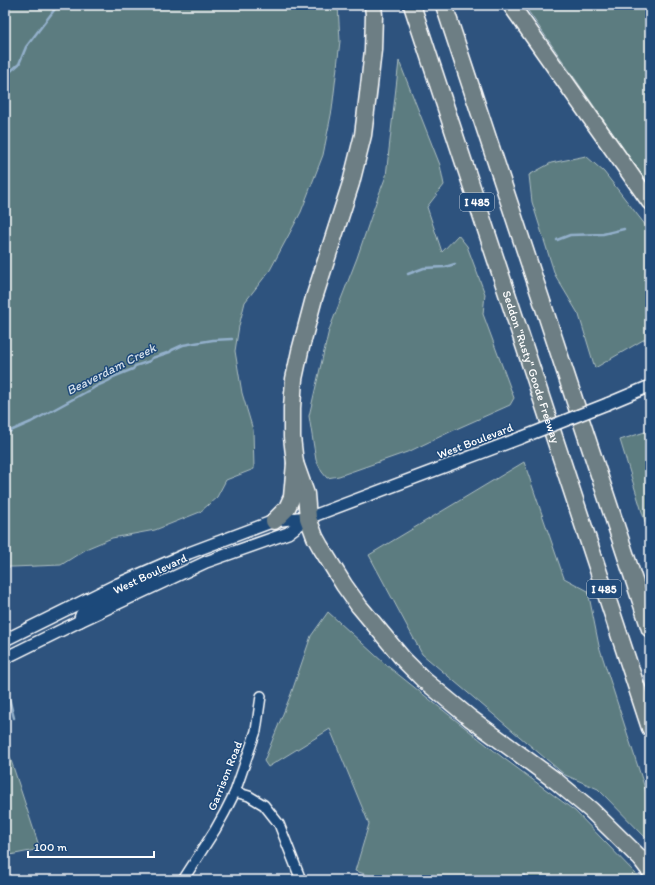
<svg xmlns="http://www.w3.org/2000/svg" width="655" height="885" font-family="Itim,sans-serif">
	<rect width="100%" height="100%" fill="#2e537e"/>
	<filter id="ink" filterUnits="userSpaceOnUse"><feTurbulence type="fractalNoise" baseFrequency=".025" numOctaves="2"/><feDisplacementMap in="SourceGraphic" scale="8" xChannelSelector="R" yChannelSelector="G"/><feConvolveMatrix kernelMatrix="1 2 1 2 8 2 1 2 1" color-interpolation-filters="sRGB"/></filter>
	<g filter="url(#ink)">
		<g fill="#5b7c80" stroke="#adbec0">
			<path d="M 5,5 L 338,5 L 340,41 L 332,110 L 323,155 L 301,212 L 270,270 L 245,302 L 239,326 L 235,351 L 242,393 L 253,430 L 254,469 L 226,480 L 217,497 L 200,512 L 155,530 L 112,538 L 88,548 L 61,565 L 13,567 L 5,567 Z"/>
			<path d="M 524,5 L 650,5 L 650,187 Z"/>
			<path d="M 399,61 L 440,165 L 444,185 L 427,207 L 442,252 L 458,235 L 467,246 L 485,294 L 483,314 L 514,398 L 510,405 L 454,430 L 410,451 L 339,476 L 327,478 L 322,472 L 316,460 L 309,416 L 329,330 L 357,258 L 376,202 L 386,176 Z"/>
			<path d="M 586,156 L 604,172 L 650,231 L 650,336 L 595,368 L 579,315 L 555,275 L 532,202 L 529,175 L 551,163 Z"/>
			<path d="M 650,429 L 650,538 L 620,440 L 648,431 Z"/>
			<path d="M 524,462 L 564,578 L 588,591 L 599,646 L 650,804 L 650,842 L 598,789 L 565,775 L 422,654 L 369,555 Z"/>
			<path d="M 328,612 L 385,664 L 502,757 L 575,811 L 637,875 L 641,880 L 384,880 L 355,871 L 369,824 L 330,729 L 268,767 L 264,761 L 291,694 L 311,636 Z"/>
			<path d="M 5,742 L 40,849 L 5,856 Z"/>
		</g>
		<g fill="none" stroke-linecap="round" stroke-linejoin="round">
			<g stroke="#93b0cb" stroke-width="2.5">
				<path d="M 5,76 L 19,64 L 26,47 L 58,5"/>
				<path d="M 557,240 L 570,235 L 603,234 L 624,229"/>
				<path d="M 408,274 L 424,268 L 445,267 L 455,264"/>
				<path d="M 5,434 L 8,432 L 31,422 L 86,392 C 90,391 92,389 95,387 C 101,383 108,383 113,377 L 133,369 L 135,366 L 150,361 L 152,358 L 170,352 L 172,350 L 183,345 L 213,340 L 232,339"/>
				<path d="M 5,688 L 10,702 L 14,718"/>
				<path d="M 524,875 L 524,880"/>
			</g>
			<g stroke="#fff" stroke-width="12">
				<g id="minor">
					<path d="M 235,792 L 249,796 L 264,805 L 279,824 L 301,880"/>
					<path d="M 183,880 L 215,830 L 225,812 L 235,792 L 256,731 L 261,696"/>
				</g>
			</g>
			<g stroke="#fff" stroke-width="14">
				<g id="tertiary">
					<path d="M 607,404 L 650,386"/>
					<path d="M 80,621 C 80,613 84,611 91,606 L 155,575"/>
					<path d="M 5,640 L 118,584 L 189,553 L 274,521 L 298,518 L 308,518"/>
					<path d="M 5,658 L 80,621 L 206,562 L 288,533 L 308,518 L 523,437"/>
				</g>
			</g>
			<g stroke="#fff" stroke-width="19">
				<g id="motorway">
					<path id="s1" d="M 412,5 L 650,728"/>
					<path d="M 444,5 L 650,629"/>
					<path d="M 511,5 L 650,202"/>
					<path d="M 295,463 L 306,494 L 308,518 L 315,537 L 320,546 L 344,585 L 359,606 L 404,660 L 424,680 L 470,718 L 556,781 L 591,810 L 641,859 L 650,871"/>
					<path d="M 274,521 L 287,508 L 292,497 L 295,463 L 292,437 L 292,408 L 294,379 L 300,351 L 314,298 L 351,183 L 363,135 L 369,86 L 373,50 L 374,15 L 373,5"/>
				</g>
			</g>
			<use href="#minor" stroke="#1f4a7a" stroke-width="9"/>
			<use href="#tertiary" stroke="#1f4a7a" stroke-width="11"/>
			<use href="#motorway" stroke="#6d7e84" stroke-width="16"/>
			<g stroke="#fff" stroke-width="14" stroke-linecap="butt">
				<path id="tertiary-bridge" d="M 523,437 L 607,404"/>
			</g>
			<use href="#tertiary-bridge" stroke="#1f4a7a" stroke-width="11"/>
		</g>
	</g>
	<g text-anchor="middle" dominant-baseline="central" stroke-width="3" stroke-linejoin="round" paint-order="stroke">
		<g fill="#1f4a7a" stroke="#bcc9d7" stroke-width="1">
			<rect x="460" y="193" width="34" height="18" rx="3"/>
			<rect x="587" y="580" width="34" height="18" rx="3"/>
		</g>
		<g font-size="11" font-weight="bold" fill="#fff">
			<text x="477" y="202">I 485</text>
			<text x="604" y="589">I 485</text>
		</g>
		<g font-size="12" fill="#fff" stroke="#1f4a7a">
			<text stroke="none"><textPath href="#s1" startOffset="381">Seddon "Rusty" Goode Freeway</textPath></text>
			<text transform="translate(475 441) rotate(-21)">West Boulevard</text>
			<text transform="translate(150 574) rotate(-25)">West Boulevard</text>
			<text transform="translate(225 776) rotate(-68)">Garrison Road</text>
		</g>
		<g font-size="13" font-style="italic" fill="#d2dee9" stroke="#1f4a7a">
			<text transform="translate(111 369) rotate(-27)">Beaverdam Creek</text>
		</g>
	</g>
	<rect width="655" height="885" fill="none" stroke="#1f4a7a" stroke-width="20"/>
	<rect x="10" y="10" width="635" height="865" fill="none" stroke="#fff" stroke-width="1.5" filter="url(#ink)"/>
	<path d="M28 851v6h126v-6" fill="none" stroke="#ffffff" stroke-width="2"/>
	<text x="34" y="851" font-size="12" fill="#ffffff" stroke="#1f4a7a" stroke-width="3" paint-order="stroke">100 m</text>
</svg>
